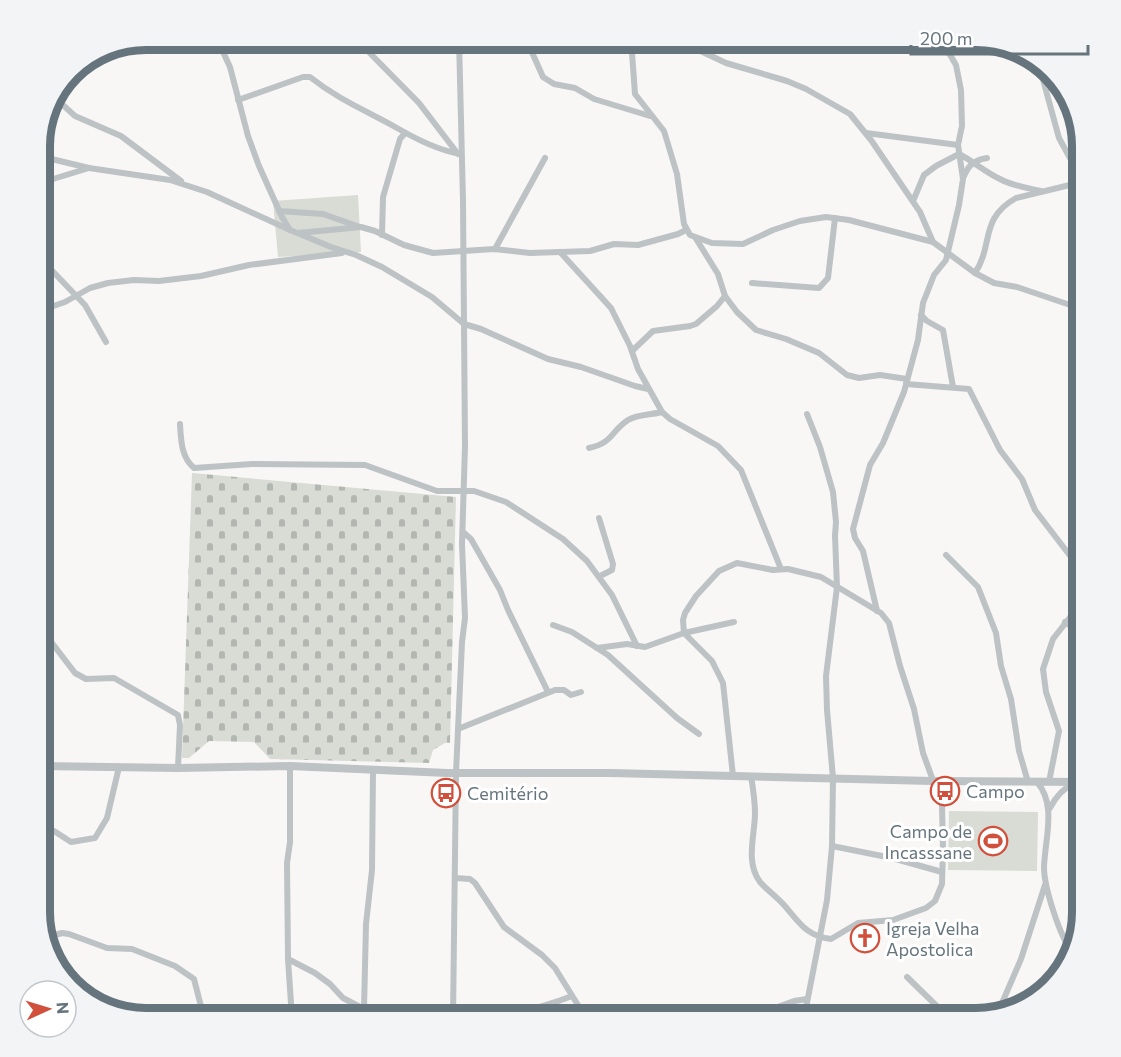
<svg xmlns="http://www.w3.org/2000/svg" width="1121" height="1057" font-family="Commissioner,sans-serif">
	<defs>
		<pattern id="cemetery-stones" width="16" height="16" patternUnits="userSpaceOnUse" patternTransform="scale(1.5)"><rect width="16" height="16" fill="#d8dcd5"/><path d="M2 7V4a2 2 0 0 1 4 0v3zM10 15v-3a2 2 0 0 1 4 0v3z" fill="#b3b7b2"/></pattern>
	</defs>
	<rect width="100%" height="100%" fill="#f8f7f5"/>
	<g fill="#d8dcd5">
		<path d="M 358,195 L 361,252 L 278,257 L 273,201 Z"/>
		<path d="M 949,811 L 1038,812 L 1037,871 L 948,870 Z"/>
	</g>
	<path fill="url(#cemetery-stones)" d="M 192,473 L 456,497 L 450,743 L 445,743 L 433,750 L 429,763 L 270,759 L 254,742 L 209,741 L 189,758 L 182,758 Z"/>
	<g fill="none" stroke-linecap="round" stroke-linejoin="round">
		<g stroke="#bdc2c5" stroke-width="6">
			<path d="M 217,39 L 230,67 L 248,136 L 259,166 L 282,217 L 290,230 L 331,247 L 356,255 L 382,267 L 432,297 L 464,324 L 481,329 L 548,359 L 581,367 L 635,386 L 648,389"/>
			<path d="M 356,39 L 419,103 L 458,154"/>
			<path d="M 526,39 L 543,77 L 554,84 L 575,88 L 594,99 L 650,116"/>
			<path d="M 631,39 L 635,94 L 664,131 L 677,174 L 684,224 L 690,235 L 712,243 L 743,244 L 773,230 L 800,221 L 826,217 L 849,220 L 933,242 L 975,273 L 994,283 L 1017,287 L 1082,309"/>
			<path d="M 675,39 L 726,63 L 787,81 L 806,89 L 850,114 L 871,140 L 920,212 L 933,242"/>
			<path d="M 1039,65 L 1059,138 L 1082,180"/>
			<path d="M 52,95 L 75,116 L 121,136 L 181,181"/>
			<path d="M 238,100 L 303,77 L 310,77 C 339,100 365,110 397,128 C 416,139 435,149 456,153"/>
			<path d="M 866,133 L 958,145"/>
			<path d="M 39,156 L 89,168 L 170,180 L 207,192 L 290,230"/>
			<path d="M 964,176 C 969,164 975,160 987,158"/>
			<path d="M 39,193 L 53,179 L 89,168"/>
			<path d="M 913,201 L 924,175 L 936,166 L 959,154 C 973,161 985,172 1000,179 C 1013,186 1027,188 1041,191"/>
			<path d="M 279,211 L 323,214 L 360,227"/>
			<path d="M 298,233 L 361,227 L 375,231 L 404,245 L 433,253 L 494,249 L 530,253 L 590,251 L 614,244 L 638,245 L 678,234 L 686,230"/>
			<path d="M 382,235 L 383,197 L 400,139 L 405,133"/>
			<path d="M 695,237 L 718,274 L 725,296 L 737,312 L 756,330 L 786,339 L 819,353 L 847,375 L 859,378 L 880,375 L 907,379"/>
			<path d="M 495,249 L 545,158"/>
			<path d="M 560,252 L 611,308 L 630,346 L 638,369 L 662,412 L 670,419 L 718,446 L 741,470 L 781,569"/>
			<path d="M 39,257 L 85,305 L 106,342"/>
			<path d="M 975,273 C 994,244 979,219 1016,198 L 1082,182"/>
			<path d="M 752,283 L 819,288 L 828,278 L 835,218"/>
			<path d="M 39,311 L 65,302 L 90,288 L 108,283 L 134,280 L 159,281 L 201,276 L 249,265 L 342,253"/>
			<path d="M 921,315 L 927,321 L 943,330 L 953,387"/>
			<path d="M 632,351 L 653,331 L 690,326 L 696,324 L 717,306 L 725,296"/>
			<path d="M 906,384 L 969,389 L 1000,450 L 1022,479 L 1035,510 L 1071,557 L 1082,586"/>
			<path d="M 180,424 C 181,440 181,457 194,468 L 252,464 L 365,465 L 437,491 L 474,491 L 506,502 L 563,539 L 587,561 L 612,595 L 637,646"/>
			<path d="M 589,448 C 613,443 611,431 628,420 C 638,414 651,415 662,412"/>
			<path d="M 599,518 L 613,564 L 612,570 L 600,576"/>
			<path d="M 463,532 L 471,539 L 500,590 L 508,610 L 548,692"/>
			<path d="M 946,555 L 978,587 L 996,633 L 1001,666 L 1011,699 L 1019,751 L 1028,782"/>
			<path d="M 877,611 L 863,551 L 855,538 L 853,529 L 870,465 L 883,443 L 904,392 L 918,340 L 923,303 L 934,275 L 946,260 L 959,205 L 963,179 L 958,145 L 962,126 L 961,90 L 956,65 L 949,53 L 944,39"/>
			<path d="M 1065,622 L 1082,634"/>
			<path d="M 553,625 L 572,632 L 597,648 L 627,644 L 645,647 L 684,633 L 734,622"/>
			<path d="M 39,626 L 75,673 L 86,679 L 114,678 L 178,715 L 180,725 L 178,768"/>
			<path d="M 597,648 L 608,655 L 677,718 L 699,734"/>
			<path d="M 458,729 L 555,690 L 564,690 L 571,695 L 581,692"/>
			<path d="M 290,766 L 290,842 L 287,863 L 288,959 L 315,973 L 330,984 L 343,998 L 364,1009 L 366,1018"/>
			<path d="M 733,776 L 723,683 L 712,661 L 684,633 L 683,620 L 685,613 L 696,596 L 719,571 L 737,563 L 773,570 L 788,569 L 821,577 L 881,613 L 889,623 L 900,666 L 914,709 L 923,753 L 942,805 L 943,849 L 942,884 L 935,901 L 926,908 L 893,920 L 858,923 L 831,939 C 806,936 799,922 784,905 C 776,896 767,890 760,882 C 745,862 755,835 755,813 C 755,801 753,788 751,776"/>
			<path d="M 1037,782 C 1057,805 1045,838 1044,867 C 1044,887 1060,938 1073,953"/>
			<path d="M 1049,782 L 1059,731 L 1046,692 L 1043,669 L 1053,639 L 1078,607 L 1082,598"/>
			<path d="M 1070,782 L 1075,761 L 1082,747"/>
			<path d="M 1050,808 C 1056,796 1063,788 1076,782"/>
			<path d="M 39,831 L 54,831 L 71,842 L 95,838 L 107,818 L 119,767"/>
			<path d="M 832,846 L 892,858 L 942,872"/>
			<path d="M 455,878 L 470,879 L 475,883 L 504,927 L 542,955 L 555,968 L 586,1018"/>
			<path d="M 48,937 L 62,933 L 69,934 L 107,948 L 132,949 L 175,966 L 194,979 L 204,1018"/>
			<path d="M 288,959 L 292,1018"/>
			<path d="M 907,977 L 949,1018"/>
			<path d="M 364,1009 L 366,924 L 372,870 L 373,770"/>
			<path d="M 999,1010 L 1021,959 L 1045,885"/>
			<path d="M 157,1018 L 164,1008"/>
			<path d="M 453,1018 L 456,773 L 462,642 L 465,618 L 462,544 L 465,446 L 463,201 L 459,39"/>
			<path d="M 456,1018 C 498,1016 532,1012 572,996"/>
			<path d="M 747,1018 L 794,1001 L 807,999"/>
			<path d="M 804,1018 L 827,900 L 832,846 L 833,778 L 827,710 L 826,676 L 837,587 L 835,536 L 836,522 L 833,492 L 820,447 L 807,414"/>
		</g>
		<path stroke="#bdc2c5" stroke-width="8" d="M 39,766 L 178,768 L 290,766 L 447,773 L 611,773 L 932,781 L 1082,782"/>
	</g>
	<defs>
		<g id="bus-ring" transform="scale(1.5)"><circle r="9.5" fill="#fff" stroke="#d1503c" stroke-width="1.5"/><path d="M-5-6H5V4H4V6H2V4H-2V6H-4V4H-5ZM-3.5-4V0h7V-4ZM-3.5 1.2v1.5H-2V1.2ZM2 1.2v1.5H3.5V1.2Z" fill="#d1503c"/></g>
		<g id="stadium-ring" transform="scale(1.5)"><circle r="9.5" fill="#fff" stroke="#d1503c" stroke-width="1.5"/><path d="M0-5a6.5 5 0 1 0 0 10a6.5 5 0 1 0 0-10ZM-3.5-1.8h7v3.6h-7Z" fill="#d1503c"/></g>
		<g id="church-ring" transform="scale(1.5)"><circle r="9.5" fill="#fff" stroke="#d1503c" stroke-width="1.5"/><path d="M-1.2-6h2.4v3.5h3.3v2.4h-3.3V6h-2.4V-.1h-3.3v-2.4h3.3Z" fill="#d1503c"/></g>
	</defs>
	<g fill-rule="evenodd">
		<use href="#bus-ring" x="945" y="791"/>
		<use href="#bus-ring" x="446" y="793"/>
		<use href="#stadium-ring" x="993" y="841"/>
		<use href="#church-ring" x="865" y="938"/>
	</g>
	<g text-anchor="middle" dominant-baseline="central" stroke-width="6" stroke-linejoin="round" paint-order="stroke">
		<g font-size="18" fill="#66757d" stroke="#fff" text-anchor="start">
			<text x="966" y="791">Campo</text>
			<text x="467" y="793">Cemitério</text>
			<text x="972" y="831" text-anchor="end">Campo de<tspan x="972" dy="21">Incasssane</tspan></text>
			<text x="886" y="928">Igreja Velha<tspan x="886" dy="21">Apostolica</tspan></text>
		</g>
	</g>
	<path d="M0 0H1121V1057H0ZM146 50H976A96 96 0 0 1 1072 146V912A96 96 0 0 1 976 1008H146A96 96 0 0 1 50 912V146A96 96 0 0 1 146 50Z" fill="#f3f4f5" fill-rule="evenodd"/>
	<path fill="none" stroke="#66757d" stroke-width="8" d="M146 50H976A96 96 0 0 1 1072 146V912A96 96 0 0 1 976 1008H146A96 96 0 0 1 50 912V146A96 96 0 0 1 146 50Z"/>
	<g transform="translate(48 1009) rotate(86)"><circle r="28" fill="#ffffff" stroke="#c2c8cb" stroke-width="1.5"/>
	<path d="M0-4.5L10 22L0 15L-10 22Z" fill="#d1503c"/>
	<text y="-9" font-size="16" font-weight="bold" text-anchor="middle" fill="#66757d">N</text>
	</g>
	<path d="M911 45v9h177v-9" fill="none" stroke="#66757d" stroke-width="3"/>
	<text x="920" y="45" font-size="18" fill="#66757d" stroke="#ffffff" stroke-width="4.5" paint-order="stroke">200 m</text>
</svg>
